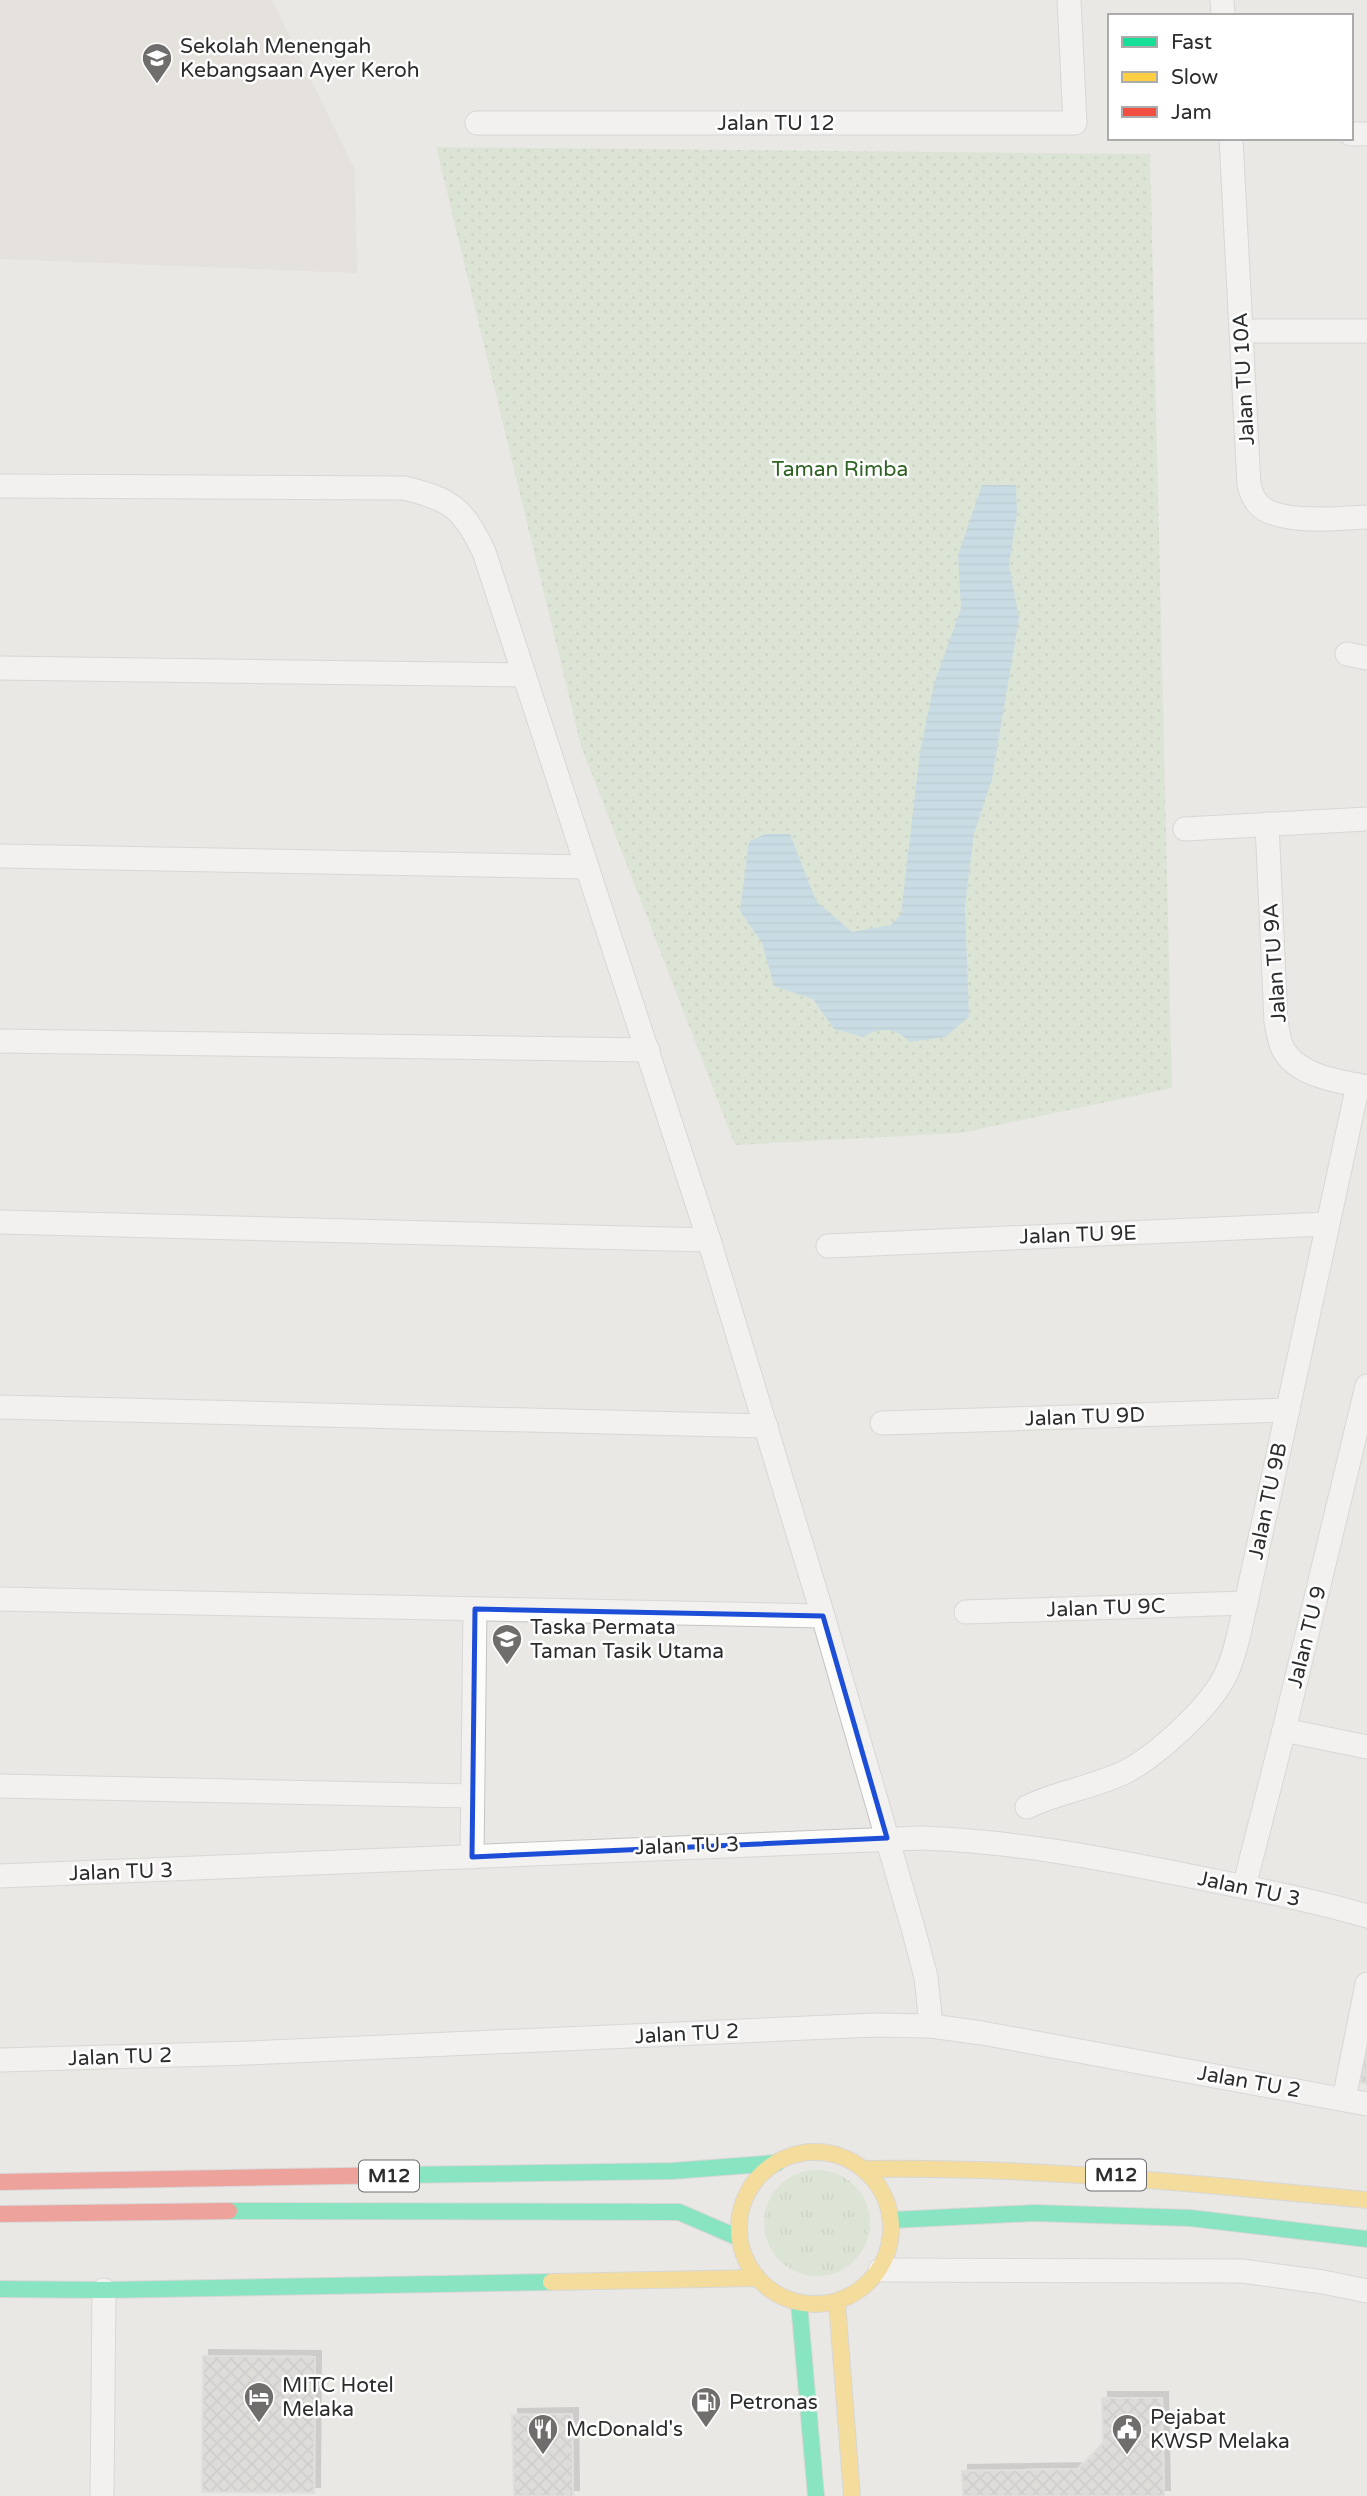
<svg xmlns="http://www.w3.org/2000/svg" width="1367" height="2496" font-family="'Varela Round',sans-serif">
	<defs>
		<pattern id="grass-tufts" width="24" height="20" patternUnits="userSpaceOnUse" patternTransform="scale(1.75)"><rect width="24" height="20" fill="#cde1c2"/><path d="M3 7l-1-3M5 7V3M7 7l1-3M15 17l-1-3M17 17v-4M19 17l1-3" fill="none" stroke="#b0c1a7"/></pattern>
		<pattern id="park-dots" width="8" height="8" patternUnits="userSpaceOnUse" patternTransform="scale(1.75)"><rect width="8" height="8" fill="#cde1c2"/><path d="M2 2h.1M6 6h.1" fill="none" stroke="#b0c1a7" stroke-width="1.8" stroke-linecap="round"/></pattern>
		<pattern id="water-rules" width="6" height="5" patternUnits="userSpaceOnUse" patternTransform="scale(1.75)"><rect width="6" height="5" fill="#a2cfe2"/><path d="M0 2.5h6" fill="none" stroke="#8cb2c2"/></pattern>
		<pattern id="building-cross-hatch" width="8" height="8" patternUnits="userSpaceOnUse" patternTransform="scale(1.75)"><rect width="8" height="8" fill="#cfcecb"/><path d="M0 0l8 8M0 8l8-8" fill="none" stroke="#b2b1af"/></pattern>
		<filter id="shadow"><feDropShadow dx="6" dy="-6" stdDeviation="0" flood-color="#0004"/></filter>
	</defs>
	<rect width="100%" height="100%" fill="#eae8e5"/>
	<path fill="#e0dbd2" d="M 0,0 L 272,0 L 355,170 L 357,273 L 0,259 Z"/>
	<circle fill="url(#grass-tufts)" cx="817" cy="2223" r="53"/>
	<path fill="url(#park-dots)" d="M 436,147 L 1150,154 L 1172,1088 L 961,1133 L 735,1145 L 581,746 Z"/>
	<path fill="url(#water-rules)" d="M 982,485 L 1016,485 L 1017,513 L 1009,565 L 1019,618 L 992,779 L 974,834 L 965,905 L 969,1017 L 945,1037 L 910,1042 C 895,1028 881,1026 863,1037 L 834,1029 L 813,999 L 774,986 L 762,943 L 740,911 L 749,841 L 766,834 L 790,834 L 816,901 L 852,932 L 891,925 L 901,914 L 920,752 L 934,684 L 961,608 L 958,555 Z"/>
	<g fill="url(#building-cross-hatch)" stroke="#d5d3d0" stroke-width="2" filter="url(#shadow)">
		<path d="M 1367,2047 L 1367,2084 L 1360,2082 Z"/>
		<path d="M 203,2356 L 315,2357 L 314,2493 L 202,2492 Z"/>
		<path d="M 1102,2398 L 1162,2398 L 1164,2496 L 963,2496 L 962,2471 L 1078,2469 L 1103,2443 Z"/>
		<path d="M 572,2414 L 573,2496 L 514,2496 L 512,2415 Z"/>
	</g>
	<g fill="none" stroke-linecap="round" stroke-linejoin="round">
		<g stroke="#c4c4c4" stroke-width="25">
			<g id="street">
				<path d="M 1222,0 L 1223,16"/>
				<path d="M 477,123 L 1075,123 L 1069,0"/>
				<path d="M 1351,134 L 1367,134"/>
				<path d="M 1231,138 L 1249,485 C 1251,493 1253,499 1259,505 C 1279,525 1340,518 1367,517"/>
				<path d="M 1242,331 L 1367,331"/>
				<path d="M 0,486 L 404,488 C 451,499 463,508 484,552 L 709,1240 L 823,1616 L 913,1928 L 926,1977 L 931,2026"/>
				<path d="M 1347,654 L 1367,658"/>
				<path d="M 0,668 L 524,675"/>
				<path d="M 1267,824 L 1276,1022 C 1278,1030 1279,1042 1283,1049 C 1298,1077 1340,1081 1367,1087"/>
				<path d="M 1185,829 L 1367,819"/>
				<path d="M 0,856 L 586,867"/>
				<path d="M 0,1041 L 648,1050"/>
				<path d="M 0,1222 L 709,1240"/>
				<path d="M 828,1246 L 1327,1224"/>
				<path d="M 0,1407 L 766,1426"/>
				<path d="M 882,1423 L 1288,1410"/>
				<path d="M 0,1599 L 823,1616"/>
				<path d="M 966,1612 L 1246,1603"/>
				<path d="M 1284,1730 L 1367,1747"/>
				<path d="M 0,1786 L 472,1796"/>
				<path d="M 1027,1807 C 1059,1791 1097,1787 1129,1770 C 1159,1753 1210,1707 1225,1676 C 1236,1654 1240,1627 1246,1603 L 1358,1085"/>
				<path d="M 472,1857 L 475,1609"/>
				<path d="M 0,1876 L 921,1838 C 1012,1841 1101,1858 1190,1876 C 1249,1888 1309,1899 1367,1916"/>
				<path d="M 1244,1887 L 1284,1730 L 1367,1386"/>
				<path d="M 0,2060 L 250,2053 L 875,2025 L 931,2026 L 982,2033 L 1367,2104"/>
				<path d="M 1344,2099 L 1367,1984"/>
				<path d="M 880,2270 L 1242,2271 L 1323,2282 L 1367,2291"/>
				<path d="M 102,2496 L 104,2290"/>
			</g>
		</g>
		<g stroke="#c4c4c4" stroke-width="18">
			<g id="fast">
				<path d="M 400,2175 L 672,2171 L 777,2163"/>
				<path d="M 229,2211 L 679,2212 L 739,2238"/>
				<path d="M 892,2220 L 1035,2213 L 1190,2218 L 1367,2239"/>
				<path d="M 0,2289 L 104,2290 L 551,2282"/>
				<path d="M 799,2303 L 816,2496"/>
			</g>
		</g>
		<g stroke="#c4c4c4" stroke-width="18">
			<g id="slow">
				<circle cx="815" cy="2228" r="76"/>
				<path d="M 863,2169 C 1032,2166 1199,2184 1367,2200"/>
				<path d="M 551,2282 L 757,2278"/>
				<path d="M 837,2302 L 852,2496"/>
			</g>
		</g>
		<g stroke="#c4c4c4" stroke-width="18">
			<g id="jam">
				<path d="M 0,2182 L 400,2175"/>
				<path d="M 0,2214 L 229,2211"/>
			</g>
		</g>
		<use href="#street" stroke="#fcfcfb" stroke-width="23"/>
		<use href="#fast" stroke="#16e098" stroke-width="16"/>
		<use href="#slow" stroke="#ffcf43" stroke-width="16"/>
		<use href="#jam" stroke="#f24e42" stroke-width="16"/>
	</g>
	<path d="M0 0H1367V2496H0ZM 475,1609 L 823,1616 L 887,1838 L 472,1857 Z" fill="#eae8e5" fill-opacity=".55" fill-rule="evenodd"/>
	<path fill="none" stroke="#1d4ed8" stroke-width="5" stroke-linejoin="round" d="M 475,1609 L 823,1616 L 887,1838 L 472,1857 Z"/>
	<defs>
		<g id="school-pin" transform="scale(1.575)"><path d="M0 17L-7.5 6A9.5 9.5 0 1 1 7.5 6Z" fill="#6f6e6d" stroke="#fff"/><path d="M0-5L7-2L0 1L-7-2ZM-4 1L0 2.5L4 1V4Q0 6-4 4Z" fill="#fff"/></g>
		<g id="hotel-pin" transform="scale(1.575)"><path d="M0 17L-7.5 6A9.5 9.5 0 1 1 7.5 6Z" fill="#6f6e6d" stroke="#fff"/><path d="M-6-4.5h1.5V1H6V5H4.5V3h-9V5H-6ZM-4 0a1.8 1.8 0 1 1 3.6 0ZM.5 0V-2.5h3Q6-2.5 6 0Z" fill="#fff"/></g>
		<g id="fuel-pin" transform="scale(1.575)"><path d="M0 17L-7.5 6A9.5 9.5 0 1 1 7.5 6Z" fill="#6f6e6d" stroke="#fff"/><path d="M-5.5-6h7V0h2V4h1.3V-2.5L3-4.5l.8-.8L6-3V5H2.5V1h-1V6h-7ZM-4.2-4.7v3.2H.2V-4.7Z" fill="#fff"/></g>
		<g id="restaurant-pin" transform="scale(1.575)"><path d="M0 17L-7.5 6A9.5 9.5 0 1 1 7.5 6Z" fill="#6f6e6d" stroke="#fff"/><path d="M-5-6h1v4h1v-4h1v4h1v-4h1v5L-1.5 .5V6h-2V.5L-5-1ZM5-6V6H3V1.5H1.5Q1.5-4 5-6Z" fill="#fff"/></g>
		<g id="civic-pin" transform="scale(1.575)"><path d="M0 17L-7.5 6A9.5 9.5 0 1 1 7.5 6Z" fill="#6f6e6d" stroke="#fff"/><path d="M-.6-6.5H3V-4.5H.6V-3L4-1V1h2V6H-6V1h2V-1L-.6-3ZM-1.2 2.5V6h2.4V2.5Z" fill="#fff"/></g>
	</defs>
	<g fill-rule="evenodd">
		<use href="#school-pin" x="157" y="58"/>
		<use href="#school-pin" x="507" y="1639"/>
		<use href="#hotel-pin" x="259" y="2397"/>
		<use href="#fuel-pin" x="706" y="2402"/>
		<use href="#restaurant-pin" x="543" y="2429"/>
		<use href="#civic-pin" x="1127" y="2429"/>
	</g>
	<g text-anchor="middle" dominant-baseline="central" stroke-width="5" stroke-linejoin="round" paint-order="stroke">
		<g fill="#fff" stroke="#6c6c6c" stroke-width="2">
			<rect x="1086" y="2159.5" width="60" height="31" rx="5"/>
			<rect x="359" y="2160.5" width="60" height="31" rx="5"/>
		</g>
		<g font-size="19" font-weight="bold" fill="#2d2d2d">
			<text x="1116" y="2175">M12</text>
			<text x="389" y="2176">M12</text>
		</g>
		<g font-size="21" fill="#2d2d2d" stroke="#fff" text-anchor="start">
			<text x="180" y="46">Sekolah Menengah<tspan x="180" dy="24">Kebangsaan Ayer Keroh</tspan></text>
			<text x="530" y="1627">Taska Permata<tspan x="530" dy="24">Taman Tasik Utama</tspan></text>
			<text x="282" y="2385">MITC Hotel<tspan x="282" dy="24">Melaka</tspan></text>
			<text x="729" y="2402">Petronas</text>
			<text x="1150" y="2417">Pejabat<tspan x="1150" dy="24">KWSP Melaka</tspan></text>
			<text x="566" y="2429">McDonald's</text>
		</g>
		<g font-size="21" fill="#2d2d2d" stroke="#fff">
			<text x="776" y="123">Jalan TU 12</text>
			<text transform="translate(1244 379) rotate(-93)">Jalan TU 10A</text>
			<text transform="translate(1275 963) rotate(-94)">Jalan TU 9A</text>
			<text transform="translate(1078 1235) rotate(-2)">Jalan TU 9E</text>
			<text transform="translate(1085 1417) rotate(-2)">Jalan TU 9D</text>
			<text transform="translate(1268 1501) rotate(-78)">Jalan TU 9B</text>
			<text transform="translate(1106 1608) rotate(-2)">Jalan TU 9C</text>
			<text transform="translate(1307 1637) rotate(-76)">Jalan TU 9</text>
			<text transform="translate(687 1846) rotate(-2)">Jalan TU 3</text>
			<text transform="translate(121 1872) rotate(-2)">Jalan TU 3</text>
			<text transform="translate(1249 1889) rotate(12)">Jalan TU 3</text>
			<text transform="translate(687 2034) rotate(-3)">Jalan TU 2</text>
			<text transform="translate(120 2057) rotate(-2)">Jalan TU 2</text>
			<text transform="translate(1249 2082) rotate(10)">Jalan TU 2</text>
		</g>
		<g font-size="21" fill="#2f6325" stroke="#fff">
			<text x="840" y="469">Taman Rimba</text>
		</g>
	</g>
	<rect x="1108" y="14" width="245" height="126" fill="#ffffff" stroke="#ababab" stroke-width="2"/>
	<rect x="1122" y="37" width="35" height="10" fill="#16e098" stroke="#ababab" stroke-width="2"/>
	<text x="1171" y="49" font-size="21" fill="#2d2d2d">Fast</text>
	<rect x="1122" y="72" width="35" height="10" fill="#ffcf43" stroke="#ababab" stroke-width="2"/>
	<text x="1171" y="84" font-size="21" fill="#2d2d2d">Slow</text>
	<rect x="1122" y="107" width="35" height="10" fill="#f24e42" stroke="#ababab" stroke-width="2"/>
	<text x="1171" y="119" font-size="21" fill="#2d2d2d">Jam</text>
</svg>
